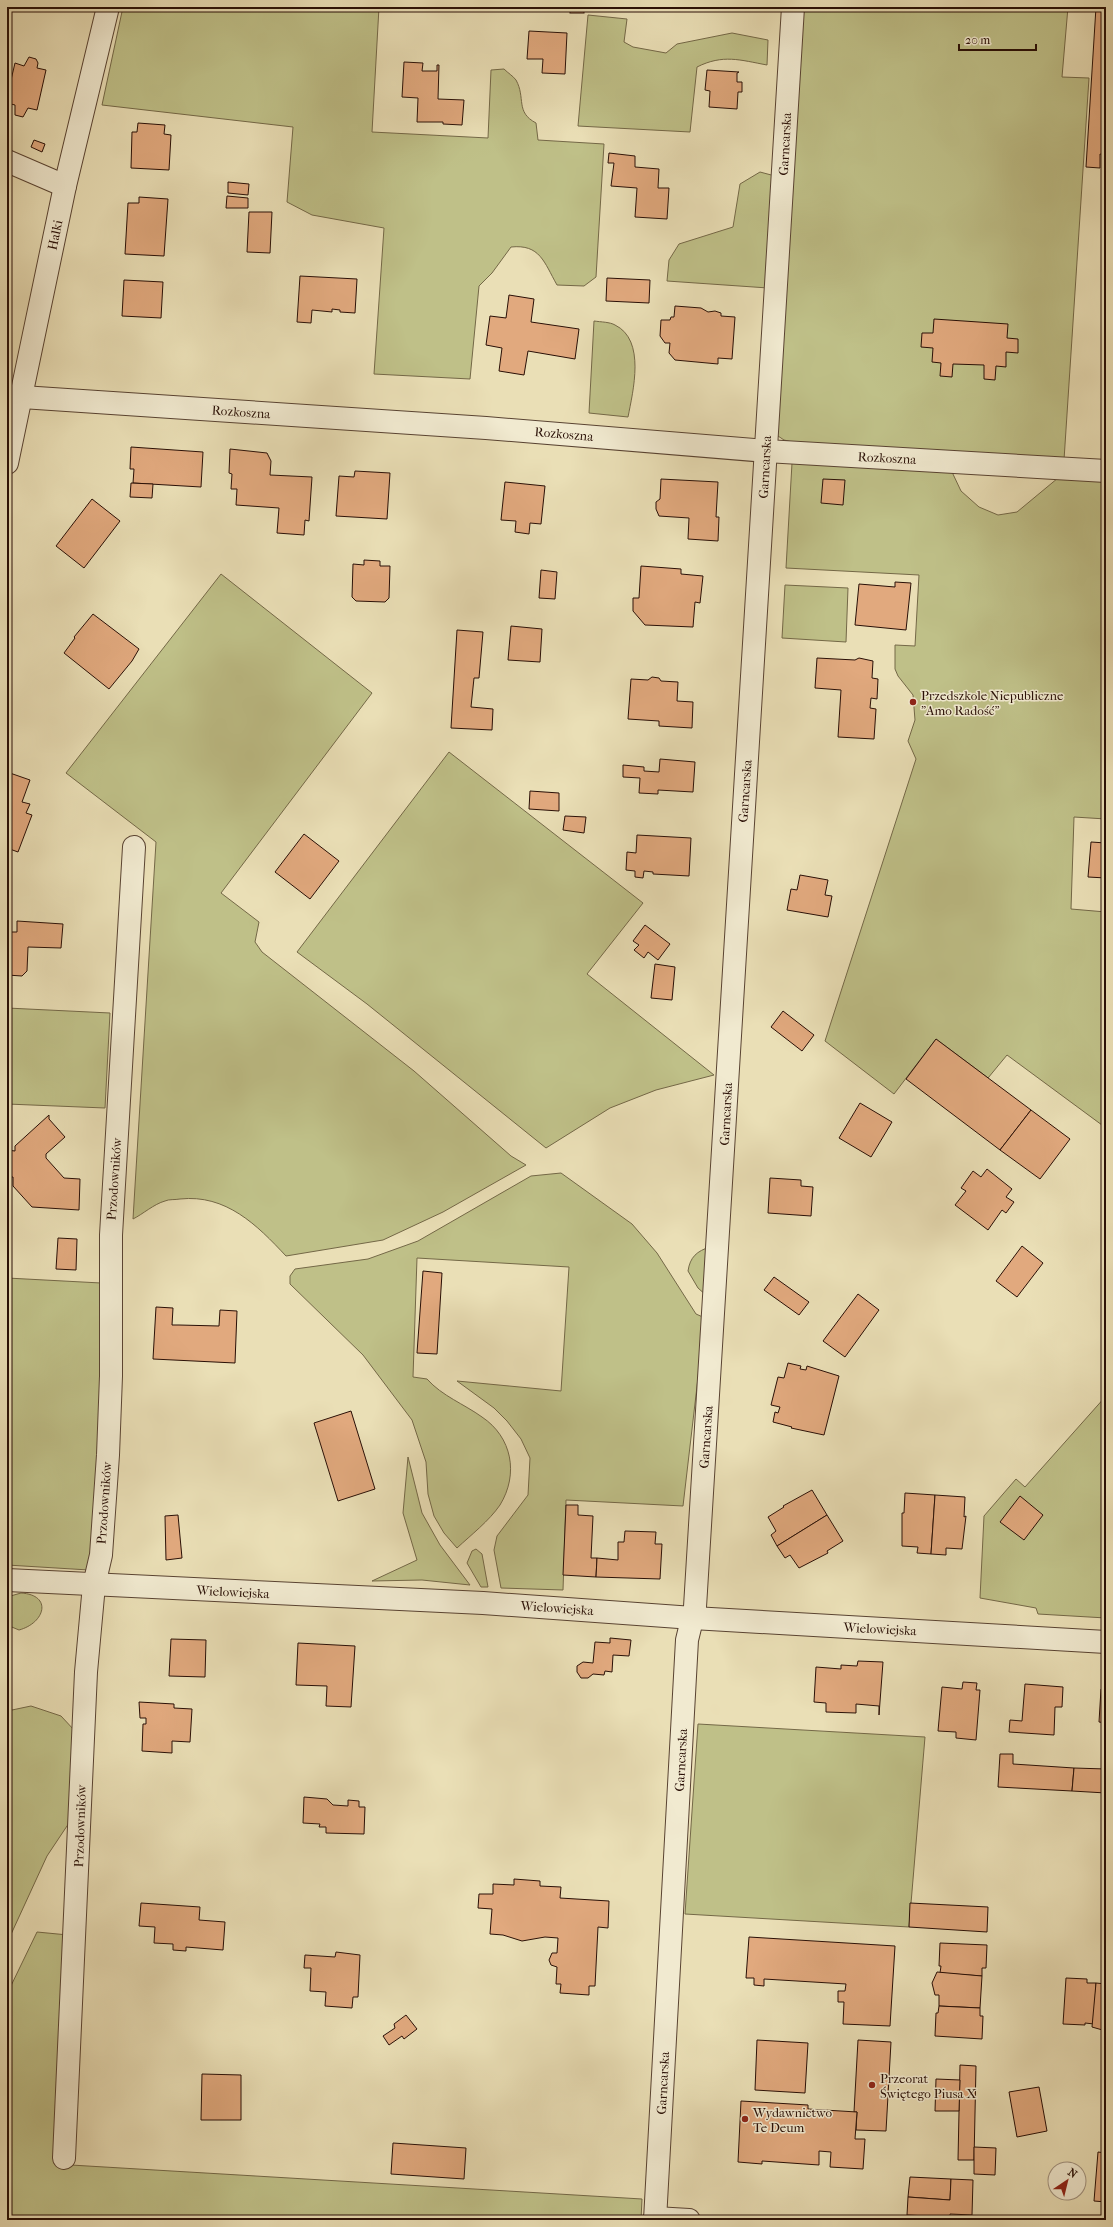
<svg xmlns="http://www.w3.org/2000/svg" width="1113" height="2227" font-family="'IM FELL French Canon',serif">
	<rect width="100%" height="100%" fill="#eadfb6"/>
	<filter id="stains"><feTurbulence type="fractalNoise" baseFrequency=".005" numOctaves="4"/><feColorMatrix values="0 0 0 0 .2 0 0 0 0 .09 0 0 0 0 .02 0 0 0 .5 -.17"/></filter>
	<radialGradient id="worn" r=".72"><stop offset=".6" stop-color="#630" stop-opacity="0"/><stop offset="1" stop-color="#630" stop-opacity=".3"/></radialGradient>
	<g fill="#bfc088" stroke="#746847">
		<path d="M 123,7 L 245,7 L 260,9 L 261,7 L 379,7 L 372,132 L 488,138 L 491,70 L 504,69 C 508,73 513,76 516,80 C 526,98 515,112 536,123 L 538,140 L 604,144 L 596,277 L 584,286 L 557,285 C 544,262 540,244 511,247 L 492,273 L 479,286 L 470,379 L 374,374 L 384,228 L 312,215 L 287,202 L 293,127 L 102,105 Z"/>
		<path d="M 802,7 L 1068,7 L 1062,77 L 1089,78 L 1064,460 L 801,444 L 784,440 L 775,434 Z"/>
		<path d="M 588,15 L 627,19 L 624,42 L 633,47 L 666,53 L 677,44 L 732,33 L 768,40 L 767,65 C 740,60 723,54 697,67 L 690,132 L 578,126 Z"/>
		<path d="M 760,172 L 775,176 L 768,288 L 667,281 L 669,260 L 679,244 L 733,227 L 740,184 Z"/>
		<path d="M 594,321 C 601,322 610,322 615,325 C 646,340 633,391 628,417 L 589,413 Z"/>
		<path d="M 792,463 L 952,472 L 961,491 L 979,507 L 998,515 L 1017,512 L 1058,478 L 1106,481 L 1106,819 L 1074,817 L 1071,909 L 1106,912 L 1106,1128 L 1007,1055 L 988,1078 L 936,1039 L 894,1094 L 825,1041 L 916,759 L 908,741 L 915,720 L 913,695 L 898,676 L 895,669 L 895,645 L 915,646 L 919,575 L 786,568 Z"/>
		<path d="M 221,574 L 372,693 L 221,893 L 259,922 L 255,942 L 262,952 L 414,1071 L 511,1156 L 526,1165 L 443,1212 L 383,1240 L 286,1256 C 257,1225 226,1194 180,1199 C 175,1200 169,1199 165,1201 C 154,1204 143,1214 133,1219 L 156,842 L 66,773 Z"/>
		<path d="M 785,585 L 848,588 L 846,642 L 782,638 Z"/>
		<path d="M 449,752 L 643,903 L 587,974 L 714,1075 L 656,1090 L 610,1108 L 546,1148 L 367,1004 L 297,952 Z"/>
		<path d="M 7,1008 L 110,1013 L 105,1108 L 7,1104 Z"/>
		<path d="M 561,1173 L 632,1224 L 657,1253 L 696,1314 L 705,1318 L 683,1506 L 566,1500 L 563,1590 L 501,1588 L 494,1550 L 497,1536 L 528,1495 L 530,1458 L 521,1439 L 507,1421 L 494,1408 L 457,1381 L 561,1391 L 569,1267 L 417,1258 L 413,1377 L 427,1379 C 442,1396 464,1404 482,1417 C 512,1437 519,1474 500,1505 C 489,1521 471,1535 457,1548 L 444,1533 L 434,1516 L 428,1494 L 426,1462 L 412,1420 L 363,1355 L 290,1284 L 290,1276 L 295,1269 L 368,1259 L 418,1241 L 531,1176 Z"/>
		<path d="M 710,1247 L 707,1296 L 698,1288 L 688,1271 C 690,1257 697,1251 710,1247 Z"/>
		<path d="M 7,1278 L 101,1283 L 100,1428 L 89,1570 L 7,1565 Z"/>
		<path d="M 1106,1396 L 1106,1618 L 1038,1614 L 1036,1608 L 980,1598 L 984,1516 L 1016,1479 L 1025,1487 Z"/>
		<path d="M 408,1457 L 422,1513 L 440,1545 L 470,1585 L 422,1580 L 372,1581 L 417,1560 L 403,1513 Z"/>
		<path d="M 476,1549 L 482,1554 L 488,1587 L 481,1587 L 467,1563 L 472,1551 Z"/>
		<path d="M 21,1593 C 53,1595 45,1623 19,1630 L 7,1625 L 7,1597 Z"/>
		<path d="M 31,1706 L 61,1716 L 75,1731 L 73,1817 L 47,1856 L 7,1943 L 7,1714 L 12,1710 Z"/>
		<path d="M 698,1724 L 925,1737 L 909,1927 L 685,1914 Z"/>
		<path d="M 37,1932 L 68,1935 L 54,2164 L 642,2199 L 641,2220 L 7,2220 L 7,1994 Z"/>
	</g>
	<g fill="#e1a97e" stroke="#290f06">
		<rect x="570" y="7" width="14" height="6"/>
		<path d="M 1096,7 L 1106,7 L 1106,155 L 1100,154 L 1100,168 L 1086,167 Z"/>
		<path d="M 529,31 L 567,33 L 565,74 L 542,73 L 543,59 L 527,59 Z"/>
		<path d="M 29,57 L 36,59 L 38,63 L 37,68 L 46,70 L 37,110 L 28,108 L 23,117 L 15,115 L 15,105 L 7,103 L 7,97 L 15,63 L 24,66 Z"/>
		<path d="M 404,62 L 423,63 L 422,71 L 437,71 L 437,65 L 439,65 L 438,99 L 464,100 L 462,125 L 443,124 L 443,122 L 417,122 L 418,98 L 402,97 Z"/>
		<path d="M 707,70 L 739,72 L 737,73 L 737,82 L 742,82 L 742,92 L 738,92 L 737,109 L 709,107 L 710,91 L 705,90 Z"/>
		<path d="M 138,123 L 165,125 L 164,134 L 171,135 L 169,170 L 131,168 L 132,132 L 137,132 Z"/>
		<path d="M 34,140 L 45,144 L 42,152 L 31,147 Z"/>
		<path d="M 609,153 L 635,156 L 635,167 L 659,169 L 658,188 L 669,188 L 667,219 L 635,217 L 637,188 L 611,186 L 614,163 L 608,163 Z"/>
		<path d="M 228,182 L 249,184 L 248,195 L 228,193 Z"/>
		<path d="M 227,196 L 248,198 L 248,208 L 226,208 Z"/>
		<path d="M 139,197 L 168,199 L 164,256 L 125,254 L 128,203 L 139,203 Z"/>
		<path d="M 249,212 L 272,212 L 270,253 L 247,252 Z"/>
		<path d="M 300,276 L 357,279 L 355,313 L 340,312 L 340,310 L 332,309 L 332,312 L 312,310 L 311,323 L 297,322 Z"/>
		<path d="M 607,278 L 650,280 L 649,303 L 606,301 Z"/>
		<path d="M 124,280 L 163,282 L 161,318 L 122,316 Z"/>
		<path d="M 509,295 L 534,299 L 531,322 L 579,329 L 575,359 L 528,351 L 524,375 L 499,371 L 502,348 L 486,345 L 490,316 L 506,318 Z"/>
		<path d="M 675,306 L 701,308 L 708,312 L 715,311 L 721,313 L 721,316 L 735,317 L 732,359 L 718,358 L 718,364 L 675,360 L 669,353 L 670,343 L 665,343 L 660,336 L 661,320 L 670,320 L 671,317 L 674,317 Z"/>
		<path d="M 934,319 L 1008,324 L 1007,338 L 1018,339 L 1018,353 L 1006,352 L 1006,367 L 996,366 L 995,380 L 984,379 L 984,365 L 953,364 L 952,377 L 940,376 L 941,363 L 932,362 L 933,348 L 921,347 L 922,333 L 933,333 Z"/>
		<path d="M 131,447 L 203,452 L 201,487 L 133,483 L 134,469 L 130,469 Z"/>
		<path d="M 230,449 L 267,453 L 271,461 L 270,475 L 312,477 L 309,521 L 305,520 L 304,535 L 277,533 L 279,508 L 236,505 L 237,489 L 231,489 L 232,474 L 229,473 Z"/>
		<path d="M 355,471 L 390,473 L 387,519 L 336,516 L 339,476 L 354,477 Z"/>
		<path d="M 661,479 L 718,482 L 716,517 L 719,517 L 718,541 L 688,539 L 689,518 L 659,516 L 656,509 L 656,502 L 660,499 Z"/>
		<path d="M 823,479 L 845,480 L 843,505 L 821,503 Z"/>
		<path d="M 505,482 L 545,486 L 541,524 L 530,523 L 529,534 L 515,532 L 516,521 L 501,520 Z"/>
		<path d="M 131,483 L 153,484 L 152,498 L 130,497 Z"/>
		<path d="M 92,499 L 120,521 L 84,568 L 56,546 Z"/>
		<path d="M 364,560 L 380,561 L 380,566 L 390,566 L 389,598 L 385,602 L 356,601 L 352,597 L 353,564 L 364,565 Z"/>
		<path d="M 641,566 L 681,569 L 681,574 L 703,576 L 700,603 L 695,602 L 693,627 L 645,625 L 633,611 L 633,598 L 639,598 Z"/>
		<path d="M 541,570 L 557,572 L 555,599 L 539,598 Z"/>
		<path d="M 895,582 L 911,583 L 906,630 L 855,625 L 859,584 L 895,587 Z"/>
		<path d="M 93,614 L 139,649 L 132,661 L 109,689 L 64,653 L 75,638 L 74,637 Z"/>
		<path d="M 511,626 L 542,629 L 540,662 L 508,660 Z"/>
		<path d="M 457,630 L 483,632 L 479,678 L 474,678 L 471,707 L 493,709 L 492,730 L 451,728 Z"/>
		<path d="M 817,658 L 855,660 L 859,658 L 873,661 L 872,678 L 878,679 L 877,699 L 871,698 L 870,708 L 876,709 L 874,739 L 838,737 L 841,690 L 815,688 Z"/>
		<path d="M 652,677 L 659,678 L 661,681 L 678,682 L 677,701 L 693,702 L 692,728 L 659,726 L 659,721 L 628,719 L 631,679 L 648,680 Z"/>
		<path d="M 660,759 L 695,762 L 693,792 L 658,790 L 658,794 L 639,793 L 640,778 L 623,777 L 623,765 L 644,767 L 644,771 L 659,772 Z"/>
		<path d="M 7,772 L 30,780 L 22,802 L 30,804 L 26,813 L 32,815 L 18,852 L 7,848 Z"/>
		<path d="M 530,791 L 559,793 L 559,811 L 529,809 Z"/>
		<path d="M 565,816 L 586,817 L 584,833 L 563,830 Z"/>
		<path d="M 304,834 L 339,861 L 310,899 L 275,872 Z"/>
		<path d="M 637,835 L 691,838 L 689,876 L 653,874 L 653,872 L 644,871 L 643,878 L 635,877 L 635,871 L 626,870 L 627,852 L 636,853 Z"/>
		<path d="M 1091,842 L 1106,843 L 1106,878 L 1088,877 Z"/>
		<path d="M 800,875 L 828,880 L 825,895 L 832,896 L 828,917 L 787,910 L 791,889 L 797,890 Z"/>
		<path d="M 17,921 L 63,924 L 61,948 L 28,947 L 27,971 L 22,976 L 7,975 L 7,932 L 17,932 Z"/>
		<path d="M 645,925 L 670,944 L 658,960 L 648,952 L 644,958 L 634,950 L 639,945 L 633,941 Z"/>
		<path d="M 655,964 L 675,967 L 672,1000 L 651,998 Z"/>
		<path d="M 783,1011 L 814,1035 L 802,1051 L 771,1027 Z"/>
		<path d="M 936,1039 L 1031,1110 L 1000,1150 L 906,1079 Z"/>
		<path d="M 860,1103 L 892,1122 L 871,1157 L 839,1138 Z"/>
		<path d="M 1031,1110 L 1070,1139 L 1040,1179 L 1000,1150 Z"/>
		<path d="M 49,1115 L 49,1119 L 65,1137 L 46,1154 L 46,1158 L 64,1178 L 80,1179 L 79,1210 L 32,1207 L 13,1186 L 13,1177 L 7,1177 L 7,1150 L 15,1151 L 15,1146 Z"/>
		<path d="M 987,1169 L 1012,1189 L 1006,1197 L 1014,1202 L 1006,1213 L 1002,1210 L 988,1230 L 955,1205 L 966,1191 L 961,1188 L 973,1171 L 981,1177 Z"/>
		<path d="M 770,1178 L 801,1180 L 801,1186 L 813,1187 L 811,1216 L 768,1213 Z"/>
		<path d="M 58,1238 L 77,1239 L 76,1270 L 56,1269 Z"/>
		<path d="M 1022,1246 L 1043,1263 L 1017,1297 L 996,1281 Z"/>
		<path d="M 423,1271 L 442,1273 L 437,1354 L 417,1353 Z"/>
		<path d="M 774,1277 L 809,1302 L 799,1315 L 764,1290 Z"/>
		<path d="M 858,1294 L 879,1310 L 845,1357 L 823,1341 Z"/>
		<path d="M 156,1307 L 173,1308 L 172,1325 L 179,1325 L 219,1326 L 220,1310 L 237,1311 L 235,1363 L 153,1359 Z"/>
		<path d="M 788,1363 L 801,1366 L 800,1369 L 806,1370 L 807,1366 L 839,1376 L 824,1435 L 791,1428 L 792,1427 L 773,1422 L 775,1412 L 778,1413 L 780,1407 L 771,1405 L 778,1377 L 784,1378 Z"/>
		<path d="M 351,1411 L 375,1489 L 338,1501 L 314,1423 Z"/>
		<path d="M 812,1490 L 827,1515 L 777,1546 L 771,1535 L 776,1531 L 768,1517 L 784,1507 L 783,1506 Z"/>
		<path d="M 905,1493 L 935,1495 L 931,1554 L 917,1553 L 918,1547 L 902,1546 L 902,1513 L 904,1513 Z"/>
		<path d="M 935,1495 L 965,1497 L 964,1517 L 966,1516 L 962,1549 L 946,1548 L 946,1555 L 931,1554 Z"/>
		<path d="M 1020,1496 L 1043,1515 L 1024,1540 L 1000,1522 Z"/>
		<path d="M 566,1505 L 578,1505 L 578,1515 L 593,1516 L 591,1558 L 597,1558 L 596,1577 L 563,1575 Z"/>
		<path d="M 178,1515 L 182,1558 L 166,1560 L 165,1516 Z"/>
		<path d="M 827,1515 L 843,1541 L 827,1551 L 828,1553 L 799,1568 L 790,1555 L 785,1558 L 777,1546 Z"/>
		<path d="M 625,1531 L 656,1532 L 655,1544 L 662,1544 L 660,1579 L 596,1577 L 597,1558 L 618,1560 L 618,1542 L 624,1542 Z"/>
		<path d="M 610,1638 L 631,1640 L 629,1656 L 613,1655 L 612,1672 L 605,1671 L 604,1675 L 593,1674 L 588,1678 L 581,1678 L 577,1672 L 577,1666 L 583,1662 L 593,1663 L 595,1642 L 610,1643 Z"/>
		<path d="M 171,1639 L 206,1640 L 205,1677 L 169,1676 Z"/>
		<path d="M 298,1643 L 355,1646 L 351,1707 L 326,1706 L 327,1686 L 296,1685 Z"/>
		<path d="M 858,1661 L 883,1662 L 879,1715 L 879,1706 L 856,1704 L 856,1713 L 826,1712 L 826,1703 L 814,1702 L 816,1667 L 841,1669 L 841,1665 L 857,1666 Z"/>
		<path d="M 963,1682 L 977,1683 L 976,1690 L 980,1690 L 976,1740 L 956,1738 L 956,1732 L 938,1731 L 942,1687 L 962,1689 Z"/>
		<path d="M 1025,1684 L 1063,1687 L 1062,1707 L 1055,1707 L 1054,1735 L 1009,1732 L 1010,1720 L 1022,1721 Z"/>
		<path d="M 1101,1689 L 1106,1689 L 1106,1723 L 1099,1722 Z"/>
		<path d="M 139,1702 L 174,1704 L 174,1708 L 192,1709 L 190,1742 L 172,1741 L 172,1753 L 142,1751 L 143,1724 L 146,1724 L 146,1718 L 140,1718 Z"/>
		<path d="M 1000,1754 L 1013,1754 L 1013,1764 L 1074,1768 L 1072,1791 L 998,1787 Z"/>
		<path d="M 1074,1768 L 1106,1769 L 1106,1793 L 1072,1791 Z"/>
		<path d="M 304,1797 L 327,1799 L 333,1805 L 348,1806 L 348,1800 L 359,1801 L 359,1807 L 365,1807 L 364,1834 L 326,1833 L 326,1827 L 319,1827 L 320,1824 L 303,1823 Z"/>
		<path d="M 514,1879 L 540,1881 L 540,1886 L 561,1887 L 560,1898 L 609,1901 L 608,1928 L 598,1927 L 595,1986 L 589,1986 L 589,1995 L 560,1993 L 561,1984 L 556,1984 L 557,1967 L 551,1965 L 549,1960 L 552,1953 L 557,1953 L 558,1938 L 545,1937 L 522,1941 L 503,1935 L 490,1934 L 492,1909 L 478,1908 L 479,1894 L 493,1894 L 493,1884 L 514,1885 Z"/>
		<path d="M 141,1903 L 200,1907 L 199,1920 L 225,1922 L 223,1950 L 186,1947 L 186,1951 L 173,1950 L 173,1944 L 154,1943 L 155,1927 L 139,1926 Z"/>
		<path d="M 910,1903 L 988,1907 L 987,1932 L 909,1927 Z"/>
		<path d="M 749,1937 L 895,1946 L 890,2026 L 843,2024 L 844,2002 L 838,2002 L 838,1991 L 845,1991 L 846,1984 L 764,1979 L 764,1986 L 754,1985 L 754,1978 L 746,1978 Z"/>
		<path d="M 940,1943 L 987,1945 L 986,1968 L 982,1968 L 982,1976 L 940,1973 L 941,1966 L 939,1966 Z"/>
		<path d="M 336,1952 L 360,1955 L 358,1997 L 353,1997 L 352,2008 L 325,2006 L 326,1992 L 310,1991 L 311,1968 L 304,1968 L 305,1955 L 335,1957 Z"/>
		<path d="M 937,1972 L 982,1976 L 980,2008 L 939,2006 L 939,1995 L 935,1995 L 932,1983 Z"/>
		<path d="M 1066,1978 L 1087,1979 L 1087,1983 L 1096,1983 L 1094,2024 L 1085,2023 L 1085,2025 L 1063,2024 Z"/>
		<path d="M 1096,1983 L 1106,1984 L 1106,2031 L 1092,2027 Z"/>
		<path d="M 939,2006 L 980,2008 L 980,2016 L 983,2016 L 982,2039 L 935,2036 L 936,2013 L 938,2013 Z"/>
		<path d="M 406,2015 L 417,2029 L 404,2039 L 402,2036 L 389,2045 L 383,2036 L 395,2028 L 394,2024 Z"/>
		<path d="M 757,2040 L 808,2043 L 805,2093 L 755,2090 Z"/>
		<path d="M 858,2040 L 891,2042 L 886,2131 L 856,2130 L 857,2112 L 854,2112 Z"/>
		<path d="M 960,2065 L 976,2066 L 974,2160 L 958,2160 Z"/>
		<path d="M 202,2074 L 241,2075 L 241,2120 L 201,2120 Z"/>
		<path d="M 936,2079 L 960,2080 L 959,2111 L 935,2111 Z"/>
		<path d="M 1039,2087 L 1047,2131 L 1017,2137 L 1009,2092 Z"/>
		<path d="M 741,2101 L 808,2105 L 808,2109 L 857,2112 L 855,2139 L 865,2139 L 863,2169 L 830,2167 L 831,2152 L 819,2151 L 819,2165 L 762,2161 L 762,2164 L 738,2162 Z"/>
		<path d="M 393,2143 L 466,2148 L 464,2179 L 391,2174 Z"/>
		<path d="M 974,2147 L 996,2148 L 995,2175 L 974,2174 Z"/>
		<path d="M 1098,2152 L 1106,2153 L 1106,2202 L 1094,2201 Z"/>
		<path d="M 910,2177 L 951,2179 L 950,2200 L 908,2197 Z"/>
		<path d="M 951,2179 L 973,2180 L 972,2215 L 950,2214 L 950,2217 L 907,2215 L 908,2197 L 950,2200 Z"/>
	</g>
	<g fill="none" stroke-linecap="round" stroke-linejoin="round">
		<g stroke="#594332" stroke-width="24">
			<g id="minor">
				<path d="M 7,161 L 65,186"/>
				<path d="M 22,397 L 486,428 L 766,451 L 1106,471"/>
				<path d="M 7,463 L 65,186 L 108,7"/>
				<path d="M 7,1580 L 483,1603 L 693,1618 L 1106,1642"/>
				<path d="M 64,2158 L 86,1672 L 94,1585 L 101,1555 L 108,1455 L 111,1376 L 111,1235 L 134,847"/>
				<path d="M 655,2218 L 689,2220"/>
				<path d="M 655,2220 L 687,1640 L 695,1607 L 793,7"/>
			</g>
		</g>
		<use href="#minor" stroke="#f1ead0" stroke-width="22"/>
	</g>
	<g fill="#8f2418" stroke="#f1ead0" stroke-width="1.5">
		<circle cx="913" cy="702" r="4"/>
		<circle cx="872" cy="2085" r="4"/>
		<circle cx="745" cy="2119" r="4"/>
	</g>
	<g text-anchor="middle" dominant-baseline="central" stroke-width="3" stroke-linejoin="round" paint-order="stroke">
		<g font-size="13" fill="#290f06" stroke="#f1ead0">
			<text transform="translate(785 144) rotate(-87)">Garncarska</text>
			<text transform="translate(55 235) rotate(-78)">Halki</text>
			<text transform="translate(241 412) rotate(4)">Rozkoszna</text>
			<text transform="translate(564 434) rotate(5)">Rozkoszna</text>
			<text transform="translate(887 458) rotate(3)">Rozkoszna</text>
			<text transform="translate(765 467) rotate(-87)">Garncarska</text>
			<text transform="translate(745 791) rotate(-86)">Garncarska</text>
			<text transform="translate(726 1114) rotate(-87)">Garncarska</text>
			<text transform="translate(114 1179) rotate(-86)">Przodowników</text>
			<text transform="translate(706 1437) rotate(-86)">Garncarska</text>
			<text transform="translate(104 1503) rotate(-86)">Przodowników</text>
			<text transform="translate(233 1592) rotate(3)">Wielowiejska</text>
			<text transform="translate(557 1608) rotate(4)">Wielowiejska</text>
			<text transform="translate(880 1629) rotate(3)">Wielowiejska</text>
			<text transform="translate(681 1760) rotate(-87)">Garncarska</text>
			<text transform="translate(80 1826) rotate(-88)">Przodowników</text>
			<text transform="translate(663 2083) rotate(-87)">Garncarska</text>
		</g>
		<g font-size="13" fill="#290f06" stroke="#f1ead0" text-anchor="start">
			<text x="921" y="695">Przedszkole Niepubliczne<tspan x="921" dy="15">"Amo Radość"</tspan></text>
			<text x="880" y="2078">Przeorat<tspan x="880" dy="15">Świętego Piusa X</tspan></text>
			<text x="753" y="2112">Wydawnictwo<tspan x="753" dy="15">Te Deum</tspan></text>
		</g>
	</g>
	<rect width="1113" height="2227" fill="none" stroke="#eadfb6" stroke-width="24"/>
	<rect x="8" y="8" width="1097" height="2211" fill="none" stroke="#290f06" stroke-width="2"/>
	<rect x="12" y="12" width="1089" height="2203" fill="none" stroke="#290f06"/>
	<g transform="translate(1067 2181) rotate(35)"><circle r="19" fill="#f1ead0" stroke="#a1927f"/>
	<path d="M0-3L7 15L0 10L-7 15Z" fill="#8f2418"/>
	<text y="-6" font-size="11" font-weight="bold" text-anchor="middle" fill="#290f06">N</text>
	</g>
	<path d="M959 44v6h77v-6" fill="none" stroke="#290f06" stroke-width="2"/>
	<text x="965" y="44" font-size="12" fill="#290f06" stroke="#f1ead0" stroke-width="3" paint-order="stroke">20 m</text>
	<rect width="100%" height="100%" filter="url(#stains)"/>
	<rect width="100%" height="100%" fill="url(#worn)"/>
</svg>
